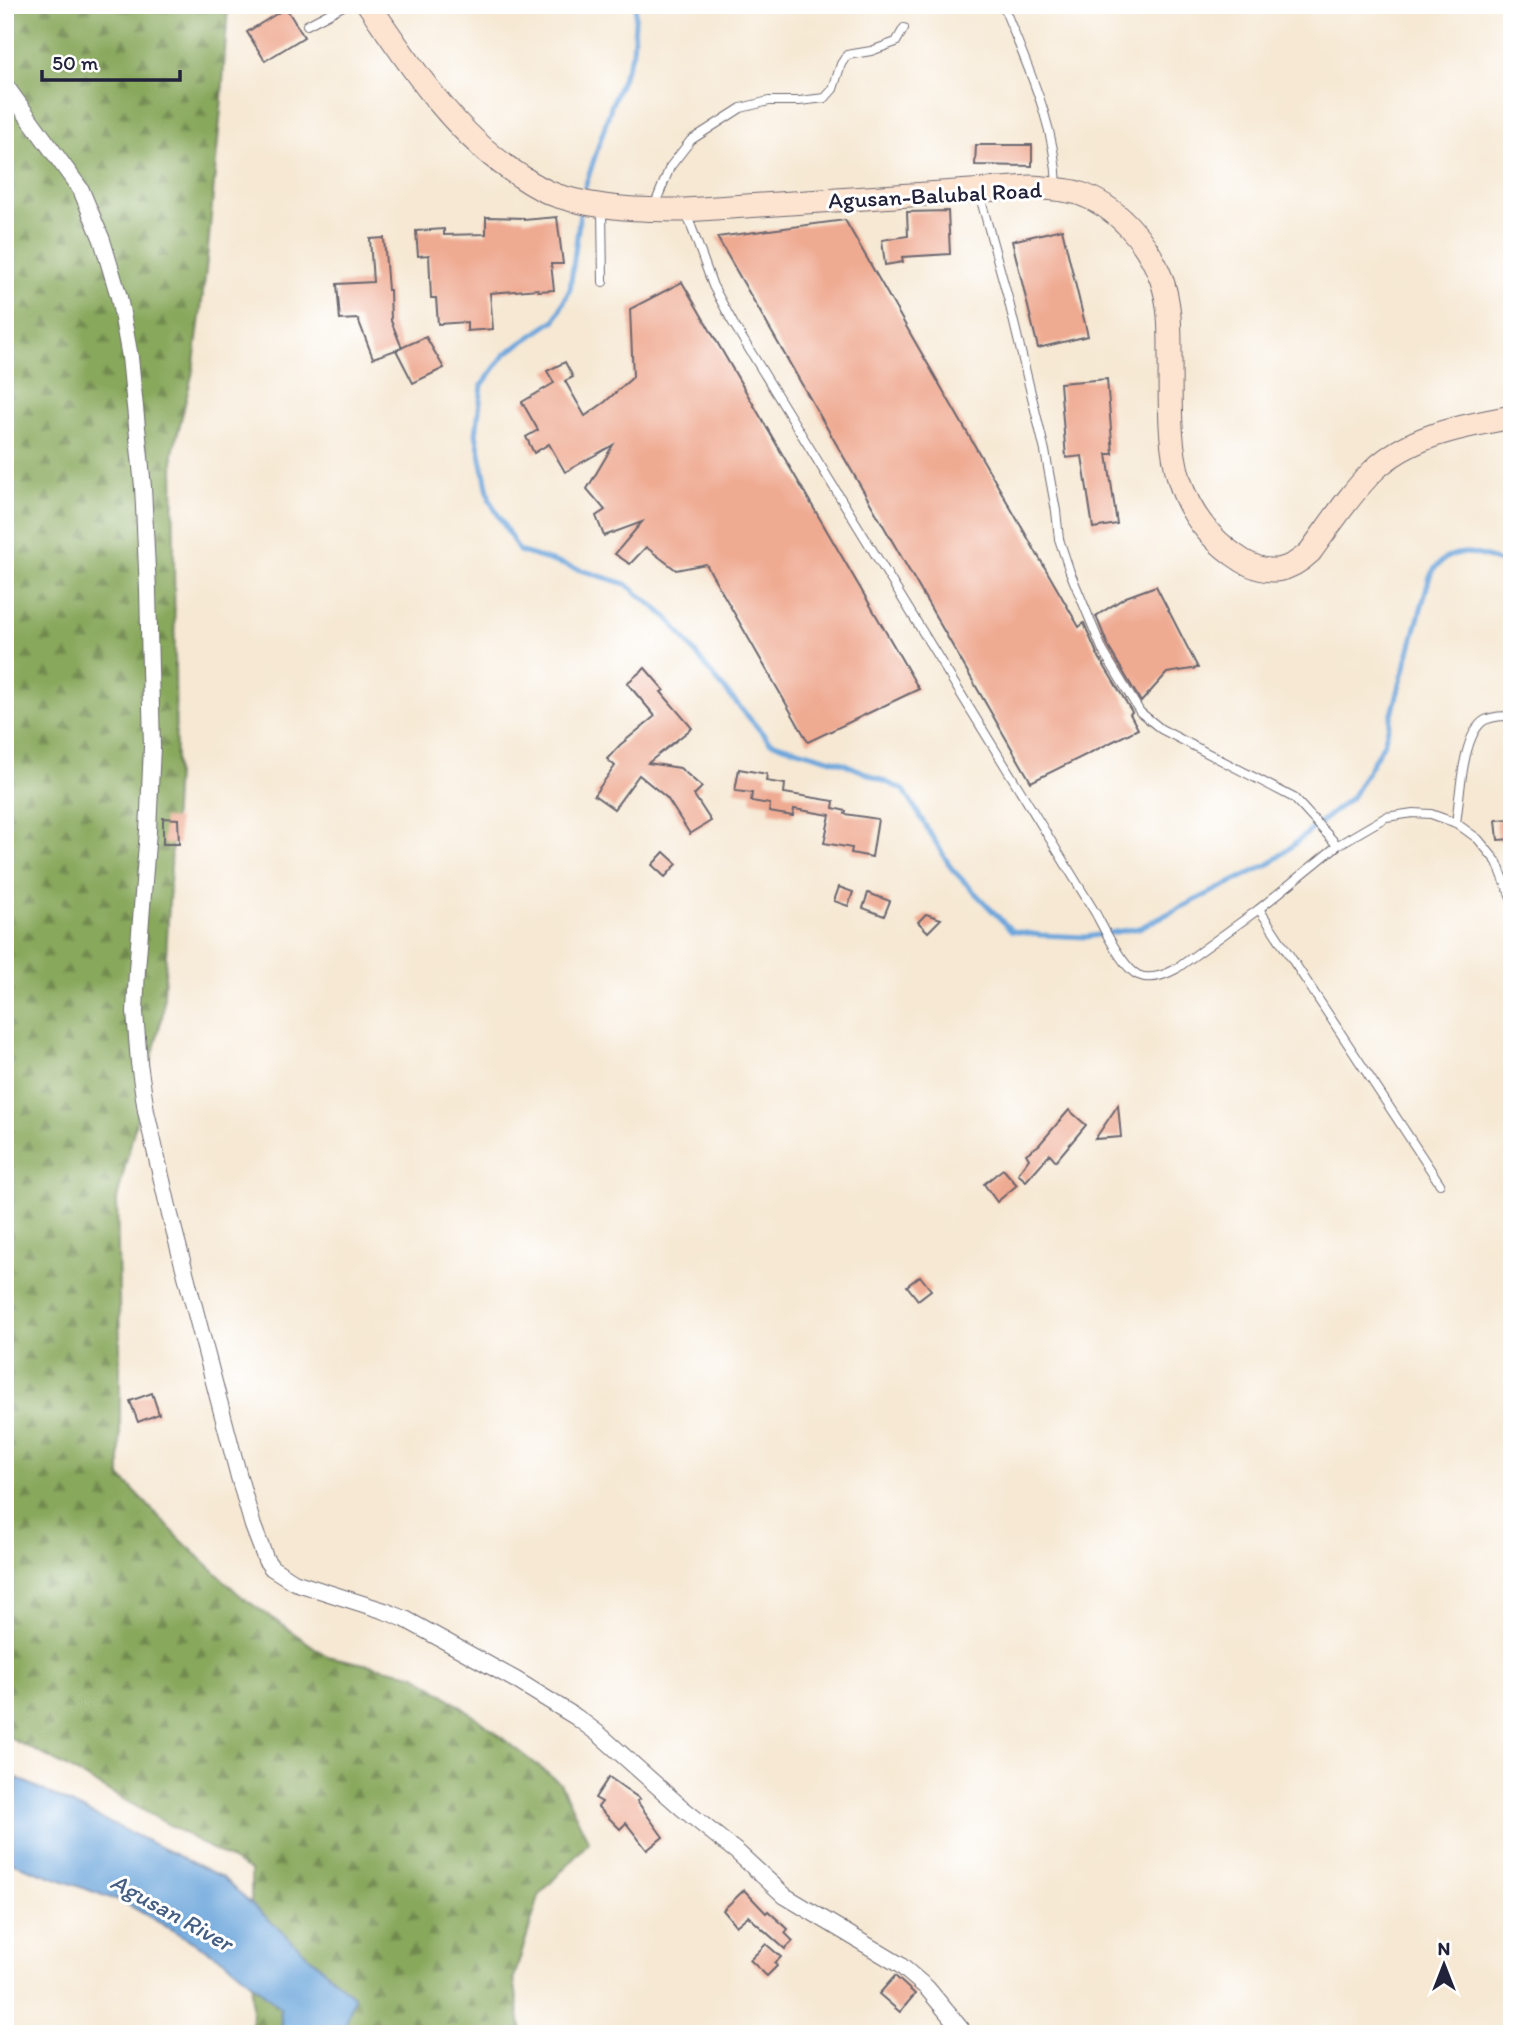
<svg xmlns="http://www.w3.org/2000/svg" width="1517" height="2039" font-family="Itim,sans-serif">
	<defs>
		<pattern id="forest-firs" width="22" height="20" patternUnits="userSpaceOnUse" patternTransform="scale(1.75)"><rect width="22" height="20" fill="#88a85c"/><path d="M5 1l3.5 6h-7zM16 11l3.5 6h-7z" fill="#6f884d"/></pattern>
	</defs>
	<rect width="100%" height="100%" fill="#fff"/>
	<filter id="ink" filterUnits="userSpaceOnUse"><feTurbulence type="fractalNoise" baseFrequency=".0143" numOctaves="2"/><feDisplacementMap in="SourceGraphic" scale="14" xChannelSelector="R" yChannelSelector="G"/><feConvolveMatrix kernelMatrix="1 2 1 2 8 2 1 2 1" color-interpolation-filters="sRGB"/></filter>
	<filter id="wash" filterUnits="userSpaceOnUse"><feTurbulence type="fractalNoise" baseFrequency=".00686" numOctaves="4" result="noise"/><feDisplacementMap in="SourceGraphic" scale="28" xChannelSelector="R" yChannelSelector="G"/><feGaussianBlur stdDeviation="1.57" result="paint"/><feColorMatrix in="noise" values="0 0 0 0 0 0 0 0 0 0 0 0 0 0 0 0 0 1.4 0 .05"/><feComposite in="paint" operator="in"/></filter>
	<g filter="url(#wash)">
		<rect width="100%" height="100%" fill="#f6e8d3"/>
		<path fill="url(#forest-firs)" stroke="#55654c" stroke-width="2" d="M 5,5 L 228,5 L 222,98 L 206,270 L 193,371 L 173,453 L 176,772 L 163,1013 L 117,1199 L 120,1346 L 120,1476 L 183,1542 L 242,1597 L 327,1656 L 416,1675 L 481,1721 L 560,1783 L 589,1842 L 540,1894 L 514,1978 L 522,2034 L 252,2034 L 251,1871 L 48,1757 L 5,1736 Z"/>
		<path fill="#6ba5db" stroke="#46648b" stroke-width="2" d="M 5,1772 L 222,1877 L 354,1997 L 343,2034 L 282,2034 L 280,2007 L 226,1961 L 125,1903 L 5,1860 Z"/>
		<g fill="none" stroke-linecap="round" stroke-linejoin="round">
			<g stroke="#6ba5db" stroke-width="5">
				<path d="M 585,187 L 612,104 L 633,52 L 636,5"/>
				<path d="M 580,214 L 570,289 L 555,320 L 505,354 L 482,385 L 476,434 L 490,501 L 519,551 L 626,584 L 668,618 L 714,677 L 770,742 L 843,763 L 904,790 L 952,869 L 1012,931 L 1040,935 L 1086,937 L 1139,928 L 1271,863 L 1353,796 L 1384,743 L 1430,576 C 1450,540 1481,554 1512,567"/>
			</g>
		</g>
		<g id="blocks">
			<g fill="#efaa92">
				<path d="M 286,8 L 304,37 L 265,61 L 247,32 Z"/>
				<path d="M 976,145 L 1032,145 L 1032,166 L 975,165 Z"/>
				<path d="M 948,211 L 950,254 L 902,257 L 903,262 L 885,265 L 882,240 L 908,236 L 907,212 Z"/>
				<path d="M 486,217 L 524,218 L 524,220 L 557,217 L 563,264 L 551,264 L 554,290 L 538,291 L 538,289 L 490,293 L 493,329 L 467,331 L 467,322 L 438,324 L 436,298 L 431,298 L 429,255 L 418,256 L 416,231 L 444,229 L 444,235 L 486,234 Z"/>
				<path d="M 845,220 L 1079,627 L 1084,623 L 1097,654 L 1132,712 L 1130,714 L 1138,729 L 1031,782 L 717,237 Z"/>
				<path d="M 1062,229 L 1088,336 L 1038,348 L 1012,241 Z"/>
				<path d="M 384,238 L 388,290 L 390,290 L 391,321 L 402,348 L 373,358 L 358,319 L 340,320 L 337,284 L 373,282 L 370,239 Z"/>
				<path d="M 682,282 L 919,689 L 808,742 L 706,564 L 676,570 L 646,547 L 630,564 L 615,554 L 642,522 L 604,536 L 596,516 L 605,510 L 587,489 L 613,445 L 565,472 L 549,444 L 534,453 L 526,437 L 538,430 L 522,402 L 554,383 L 547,371 L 565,362 L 573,377 L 565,381 L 585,416 L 605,402 L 633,377 L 630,309 Z"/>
				<path d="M 426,337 L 444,368 L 413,383 L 396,350 Z"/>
				<path d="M 1107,379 L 1113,454 L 1107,454 L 1117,524 L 1093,528 L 1082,456 L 1066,458 L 1060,383 Z"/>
				<path d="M 1156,586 L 1198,668 L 1167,673 L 1141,702 L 1109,648 L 1096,616 L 1126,597 Z"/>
				<path d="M 645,668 L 664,690 L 661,692 L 692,728 L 648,763 L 680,768 L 702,787 L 694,795 L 711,821 L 690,834 L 667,798 L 639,775 L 614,809 L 594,795 L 615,766 L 607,759 L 620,745 L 655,716 L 627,683 Z"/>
				<path d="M 739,769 L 767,774 L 766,781 L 785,784 L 784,793 L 834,801 L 833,808 L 846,811 L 845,814 L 878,819 L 872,857 L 851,853 L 852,848 L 824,843 L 830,815 L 794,809 L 793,816 L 769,812 L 770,804 L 751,801 L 752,793 L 735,791 Z"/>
				<path d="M 163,818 L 178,819 L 179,844 L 163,844 Z"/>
				<path d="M 1512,819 L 1512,839 L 1498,840 L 1496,820 Z"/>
				<path d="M 664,852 L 677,864 L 665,877 L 652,865 Z"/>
				<path d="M 839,887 L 853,892 L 848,906 L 834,901 Z"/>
				<path d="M 868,893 L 890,901 L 884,916 L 863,908 Z"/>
				<path d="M 926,914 L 941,919 L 928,932 L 918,922 Z"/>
				<path d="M 1118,1105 L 1121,1137 L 1095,1139 Z"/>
				<path d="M 1069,1110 L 1086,1125 L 1056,1161 L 1050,1154 L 1026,1181 L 1018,1174 L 1029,1159 L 1026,1154 L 1039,1145 Z"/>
				<path d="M 1003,1169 L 1017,1185 L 997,1202 L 984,1184 Z"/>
				<path d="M 920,1276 L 931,1290 L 918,1300 L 907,1286 Z"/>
				<path d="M 152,1393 L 159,1414 L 138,1422 L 130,1401 Z"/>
				<path d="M 609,1777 L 640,1799 L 637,1801 L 663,1837 L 647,1850 L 626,1823 L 620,1829 L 598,1807 L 602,1802 L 595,1798 Z"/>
				<path d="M 744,1890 L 766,1913 L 768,1911 L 788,1929 L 785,1933 L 793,1941 L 785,1949 L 748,1916 L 736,1926 L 723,1910 Z"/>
				<path d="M 766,1944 L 781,1957 L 775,1963 L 777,1966 L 767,1976 L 750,1960 Z"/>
				<path d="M 895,1976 L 915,1994 L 900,2012 L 879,1994 Z"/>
			</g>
		</g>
	</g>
	<g filter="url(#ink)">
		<use href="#blocks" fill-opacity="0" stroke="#6c6770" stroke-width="2"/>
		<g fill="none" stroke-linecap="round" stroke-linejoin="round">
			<g stroke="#6c6770" stroke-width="10">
				<g id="service">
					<path d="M 1003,5 C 1026,64 1055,122 1057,186"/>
					<path d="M 307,25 L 345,5"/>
					<path d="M 979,193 L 1008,298 L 1045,451 L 1056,511 L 1059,539 L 1070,572 L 1103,651 L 1140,712 L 1161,729 L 1294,798 L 1337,845"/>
					<path d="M 602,209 L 603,282"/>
					<path d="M 653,209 L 670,167 L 691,140 L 741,108 L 769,101 L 799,101 L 825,98 L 833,89 L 841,64 L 847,55 L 871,51 L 896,42 L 904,28"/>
					<path d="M 686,212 L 713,286 L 733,323 L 1096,914 C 1104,929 1123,968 1138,975 C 1151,981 1165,975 1176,969 L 1259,909 L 1338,845 L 1386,817 L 1413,813 L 1431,814 L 1456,823 L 1478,839 L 1497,862 L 1512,900"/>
					<path d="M 1456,823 C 1460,798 1462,733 1485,720 C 1494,716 1502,716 1512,716"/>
					<path d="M 1259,909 L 1440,1184"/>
				</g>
			</g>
			<g stroke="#6c6770" stroke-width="18">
				<path id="minor" d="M 5,85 L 81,190 L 102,240 L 119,297 L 130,357 L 143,487 L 148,590 L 152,747 L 148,831 L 137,970 L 135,1012 L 139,1063 L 146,1111 L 170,1215 L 239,1477 L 253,1526 L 266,1560 L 272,1568 L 294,1582 L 385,1611 L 405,1619 L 516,1680 L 576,1717 L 600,1735 L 682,1808 L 737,1852 L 785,1896 L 900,1965 L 927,1988 L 965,2034"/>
			</g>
			<g stroke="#6c6770" stroke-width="25">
				<path id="secondary" d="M 369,5 C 412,68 455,135 520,176 C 532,184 545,192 558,196 C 599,209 643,210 685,210 L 1031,187 C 1047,188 1063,189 1078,193 C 1117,206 1147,241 1161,278 C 1170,302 1170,327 1170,352 C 1171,436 1162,510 1243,561 C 1269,576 1289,572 1310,552 C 1330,525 1349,495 1373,471 C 1409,435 1464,426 1512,417"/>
			</g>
			<use href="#service" stroke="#fff" stroke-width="8"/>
			<use href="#minor" stroke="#fff" stroke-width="16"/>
			<use href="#secondary" stroke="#fde4d1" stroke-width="23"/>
		</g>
	</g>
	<g text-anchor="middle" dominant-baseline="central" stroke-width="6" stroke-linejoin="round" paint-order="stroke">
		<g font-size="23" fill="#22223b" stroke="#fff">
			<text transform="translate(935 195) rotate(-3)">Agusan-Balubal Road</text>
		</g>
		<g font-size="24" font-style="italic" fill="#435d83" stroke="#fff">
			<text transform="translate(172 1912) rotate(29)">Agusan River</text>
		</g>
	</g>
	<rect width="1517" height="2039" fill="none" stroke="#fff" stroke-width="28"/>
	<g transform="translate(1444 1965)" stroke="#ffffff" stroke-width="5" paint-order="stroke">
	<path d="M0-5L12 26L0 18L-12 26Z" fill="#22223b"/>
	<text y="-10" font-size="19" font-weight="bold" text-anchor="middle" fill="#22223b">N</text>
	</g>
	<path d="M42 70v10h138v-10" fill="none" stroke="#22223b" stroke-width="3.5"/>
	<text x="52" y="70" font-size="21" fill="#22223b" stroke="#ffffff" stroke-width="5" paint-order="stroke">50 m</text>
</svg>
